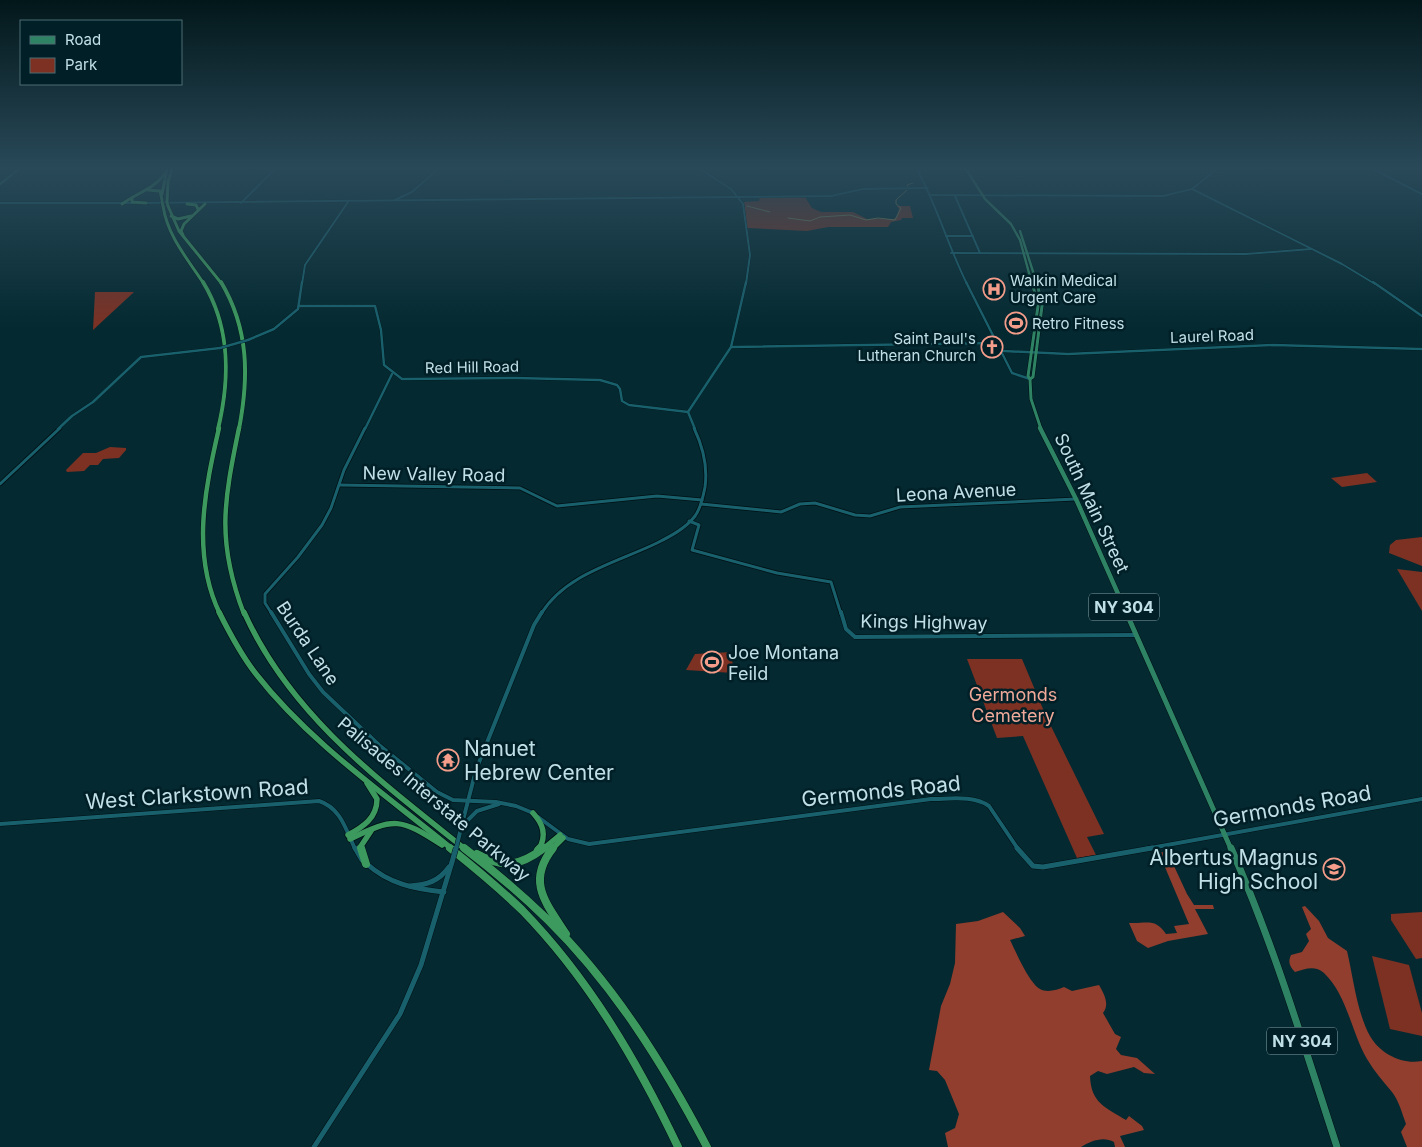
<svg xmlns="http://www.w3.org/2000/svg" width="1422" height="1147" font-family="Inter,sans-serif">
	<rect width="100%" height="100%" fill="#042930"/>
	<g fill="#7d3123">
		<path d="M 760,197 L 805,197 L 812,208 L 821,212 L 853,212 L 867,219 L 894,219 L 897,217 L 899,209 L 897,206 L 910,206 L 913,218 L 902,218 L 901,220 L 891,222 L 888,227 L 828,227 L 807,231 L 747,228 L 744,202 L 759,201 Z"/>
		<path d="M 95,292 L 134,292 L 93,330 Z"/>
		<path d="M 110,447 L 126,448 L 126,450 L 119,458 L 103,459 L 98,465 L 90,465 L 84,471 L 67,472 L 66,470 L 83,453 L 96,453 Z"/>
		<path d="M 1367,473 L 1377,482 L 1342,487 L 1331,478 Z"/>
		<path d="M 1422,537 L 1422,566 L 1389,553 L 1390,545 L 1396,540 Z"/>
		<path d="M 1397,569 L 1422,572 L 1422,611 Z"/>
		<path d="M 732,652 L 733,673 L 686,670 L 695,654 Z"/>
		<path d="M 967,659 L 1022,659 L 1046,716 L 1104,834 L 1087,837 L 1096,855 L 1077,858 L 1023,736 L 997,738 Z"/>
		<path d="M 1422,912 L 1422,958 L 1416,959 L 1391,920 L 1391,914 Z"/>
		<path d="M 1372,956 L 1409,965 L 1422,1013 L 1422,1036 L 1390,1029 Z"/>
	</g>
	<g fill="#913e2e">
		<path d="M 1167,851 L 1187,894 L 1194,905 L 1213,905 L 1214,909 L 1195,909 L 1208,934 L 1168,941 L 1148,948 L 1137,941 L 1129,923 C 1146,924 1155,917 1166,934 L 1177,933 L 1174,926 L 1189,924 L 1159,853 Z"/>
		<path d="M 1305,906 L 1319,921 L 1328,938 L 1347,951 C 1353,976 1357,1013 1370,1036 C 1380,1054 1403,1065 1422,1061 L 1422,1147 L 1407,1147 L 1401,1132 L 1406,1124 C 1402,1113 1399,1101 1392,1092 C 1383,1081 1374,1071 1367,1059 C 1351,1031 1347,995 1324,973 C 1315,965 1305,969 1295,972 C 1289,966 1288,962 1291,955 L 1302,952 L 1309,941 L 1306,934 L 1311,929 L 1302,907 Z"/>
		<path d="M 1003,912 L 1020,928 L 1025,936 L 1010,940 C 1016,952 1029,983 1040,989 C 1047,993 1057,990 1064,987 L 1072,991 L 1099,985 C 1104,994 1110,1004 1103,1013 L 1115,1034 L 1121,1037 L 1116,1049 L 1121,1055 L 1137,1058 L 1155,1074 L 1144,1073 L 1134,1067 L 1107,1074 L 1098,1071 L 1090,1076 C 1091,1103 1105,1107 1126,1120 L 1129,1116 L 1142,1126 L 1144,1130 L 1120,1136 L 1125,1147 L 1115,1147 L 1114,1142 C 1103,1136 1091,1141 1081,1147 L 948,1147 L 945,1133 L 955,1128 L 959,1114 L 945,1080 L 937,1071 L 929,1070 L 941,1006 L 950,984 L 955,963 L 956,924 L 978,921 Z"/>
	</g>
	<g fill="none" stroke-linecap="round" stroke-linejoin="round">
		<g stroke="#8d8856" stroke-width="1">
			<path d="M 908,187 L 907,185 L 913,183"/>
			<path d="M 747,206 L 770,212"/>
			<path d="M 788,218 L 810,221 L 820,217 L 850,215 L 866,220 L 878,218 L 895,220 L 901,208 L 896,204 L 896,200 L 907,190"/>
		</g>
		<g stroke="#001014" stroke-width="2.5">
			<g id="minor-far4">
				<path d="M 700,169 L 731,189 L 743,204 L 750,255 L 746,284"/>
				<path d="M 917,169 C 937,206 948,246 967,284"/>
				<path d="M 1373,169 L 1422,194"/>
				<path d="M 1192,189 L 1342,264 L 1375,284"/>
				<path d="M 931,195 L 1163,196 L 1192,189 L 1217,169"/>
				<path d="M 955,196 L 980,253"/>
				<path d="M 395,200 L 412,192 L 438,169"/>
				<path d="M 0,203 L 134,203"/>
				<path d="M 143,203 L 831,196 L 863,189 L 928,188"/>
				<path d="M 241,203 L 275,169"/>
				<path d="M 946,236 L 973,236"/>
				<path d="M 951,253 L 1246,254 L 1311,249"/>
				<path d="M 302,284 L 305,265 L 348,202"/>
			</g>
		</g>
		<g stroke="#001014" stroke-width="3">
			<g id="minor-far3">
				<path d="M 966,282 L 1012,373 L 1030,379"/>
				<path d="M 1373,282 L 1422,316"/>
				<path d="M 299,306 L 375,306 L 381,330 L 384,365 L 402,379 L 516,378 L 600,380 L 617,385 L 620,389 L 622,401 L 629,405 L 688,412"/>
				<path d="M 248,340 L 274,329 L 298,309 L 302,282"/>
				<path d="M 731,347 L 998,343"/>
				<path d="M 1003,351 L 1068,354 L 1273,345 L 1422,349"/>
				<path d="M 58,429 L 72,416 L 93,402 L 141,357 L 220,348"/>
				<path d="M 365,429 L 392,374"/>
				<path d="M 695,429 L 688,412 L 731,347 L 746,282"/>
			</g>
		</g>
		<g stroke="#001014" stroke-width="4.5">
			<g id="minor-far2">
				<path d="M 0,484 L 60,428"/>
				<path d="M 340,485 L 520,488 L 557,506 L 657,496 L 702,500"/>
				<path d="M 701,504 L 781,512 L 800,504 L 815,503 L 855,515 L 870,516 L 900,507 L 1076,499"/>
				<path d="M 689,521 L 699,525 L 692,550 L 777,573 L 831,582 L 841,614"/>
				<path d="M 272,614 L 265,603 L 265,594 L 298,557 L 322,525 L 331,508 L 344,470 L 365,428"/>
				<path d="M 541,614 C 565,574 618,562 657,543 C 671,536 686,528 695,516 C 701,508 703,497 705,487 C 708,466 703,447 694,428"/>
			</g>
		</g>
		<g stroke="#001014" stroke-width="5">
			<g id="minor-far1">
				<path d="M 271,612 L 309,674 L 323,692 L 379,745 L 437,792 L 453,800 L 496,802 L 516,806 L 533,813"/>
				<path d="M 841,612 L 846,629 L 855,637 L 1136,635"/>
				<path d="M 538,817 L 568,839 L 589,844 L 931,799 C 950,799 973,795 989,806 L 1018,849"/>
				<path d="M 0,824 L 319,801 C 341,808 346,830 355,849"/>
				<path d="M 463,825 L 477,811 L 499,804"/>
				<path d="M 461,828 L 476,770 L 534,625 L 542,612"/>
				<path d="M 1145,849 L 1422,799"/>
			</g>
		</g>
		<g stroke="#001014" stroke-width="6">
			<g id="minor">
				<path d="M 355,848 L 362,860"/>
				<path d="M 1017,848 L 1033,866 L 1043,867 L 1152,848"/>
				<path d="M 367,864 C 389,884 415,889 444,892"/>
				<path d="M 410,886 C 427,885 439,881 449,867"/>
				<path d="M 314,1147 L 400,1014 L 421,965 L 452,862"/>
			</g>
		</g>
		<g stroke="#001014" stroke-width="3">
			<g id="major-far4">
				<path d="M 966,169 L 985,199 L 1011,224 L 1020,240 L 1032,284"/>
				<path d="M 0,184 L 19,169"/>
				<path d="M 1020,231 L 1037,284"/>
			</g>
		</g>
		<g stroke="#001014" stroke-width="4">
			<g id="major-far3">
				<path d="M 1032,282 L 1038,306 L 1028,376 L 1030,379 L 1031,399 L 1041,429"/>
				<path d="M 1030,379 L 1033,377 L 1042,306 L 1037,282"/>
			</g>
		</g>
		<g stroke="#001014" stroke-width="5.5">
			<path id="major-far2" d="M 1040,428 L 1076,499 L 1127,614"/>
		</g>
		<g stroke="#001014" stroke-width="6">
			<path id="major-far1" d="M 1126,612 L 1231,849"/>
		</g>
		<g stroke="#001014" stroke-width="8">
			<path id="major" d="M 1231,848 C 1274,945 1304,1046 1337,1147"/>
		</g>
		<g stroke="#001014" stroke-width="4">
			<g id="highway-far4">
				<path d="M 148,190 L 160,191 L 162,200"/>
				<path d="M 162,194 L 167,169"/>
				<path d="M 132,198 L 132,202 L 146,203"/>
				<path d="M 167,202 L 168,182 L 172,169"/>
				<path d="M 122,204 C 137,193 157,187 166,172"/>
				<path d="M 187,204 L 196,205 L 198,209"/>
				<path d="M 163,206 C 168,237 187,258 204,284"/>
				<path d="M 168,206 L 179,231 L 222,284"/>
				<path d="M 171,216 L 178,219 L 191,216"/>
				<path d="M 183,235 L 181,231 L 184,224 L 205,204"/>
			</g>
		</g>
		<g stroke="#001014" stroke-width="4.5">
			<g id="highway-far3">
				<path d="M 203,282 C 231,328 230,379 218,429"/>
				<path d="M 221,282 C 249,329 249,377 239,429"/>
			</g>
		</g>
		<g stroke="#001014" stroke-width="5.5">
			<g id="highway-far2">
				<path d="M 219,428 C 205,489 191,554 220,614"/>
				<path d="M 239,428 C 224,501 216,541 244,614"/>
			</g>
		</g>
		<g stroke="#001014" stroke-width="7">
			<g id="highway-far1">
				<path d="M 219,612 C 230,634 241,655 256,674 C 310,743 385,794 452,849"/>
				<path d="M 244,612 C 290,715 380,781 465,849"/>
				<path d="M 533,813 C 543,824 547,835 539,849"/>
				<path d="M 348,835 C 363,827 377,818 377,799 L 367,783"/>
				<path d="M 350,839 C 395,817 400,818 442,845"/>
				<path d="M 362,849 L 361,846 L 371,831"/>
				<path d="M 543,849 L 560,835"/>
				<path d="M 552,849 L 563,838"/>
			</g>
		</g>
		<g stroke="#001014" stroke-width="9">
			<g id="highway">
				<path d="M 361,848 L 366,864"/>
				<path d="M 450,848 C 475,868 499,888 522,910 C 589,979 637,1061 678,1147"/>
				<path d="M 464,848 C 493,870 521,894 548,920 C 614,985 664,1065 707,1147"/>
				<path d="M 553,848 C 526,882 546,903 566,934"/>
				<path d="M 538,850 L 540,848"/>
				<path d="M 477,854 C 504,869 520,866 544,848"/>
			</g>
		</g>
		<use href="#minor-far4" stroke="#19606d" stroke-width="2"/>
		<use href="#minor-far3" stroke="#19606d" stroke-width="2.5"/>
		<use href="#minor-far2" stroke="#19606d" stroke-width="3"/>
		<use href="#minor-far1" stroke="#19606d" stroke-width="4"/>
		<use href="#minor" stroke="#19606d" stroke-width="5"/>
		<use href="#major-far4" stroke="#2f8365" stroke-width="2.5"/>
		<use href="#major-far3" stroke="#2f8365" stroke-width="3"/>
		<use href="#major-far2" stroke="#2f8365" stroke-width="4.5"/>
		<use href="#major-far1" stroke="#2f8365" stroke-width="5"/>
		<use href="#major" stroke="#2f8365" stroke-width="7"/>
		<use href="#highway-far4" stroke="#3d9a5f" stroke-width="3"/>
		<use href="#highway-far3" stroke="#3d9a5f" stroke-width="4"/>
		<use href="#highway-far2" stroke="#3d9a5f" stroke-width="4.5"/>
		<use href="#highway-far1" stroke="#3d9a5f" stroke-width="5.5"/>
		<use href="#highway" stroke="#3d9a5f" stroke-width="8"/>
		<g stroke="#001014" stroke-width="3" stroke-linecap="butt">
			<path id="minor-bridge-far2" d="M 220,348 L 248,340"/>
		</g>
		<g stroke="#001014" stroke-width="5" stroke-linecap="butt">
			<path id="minor-bridge-far1" d="M 456,849 L 461,828"/>
		</g>
		<g stroke="#001014" stroke-width="6" stroke-linecap="butt">
			<path id="minor-bridge" d="M 452,862 L 456,848"/>
		</g>
		<g stroke="#001014" stroke-width="4" stroke-linecap="butt">
			<g id="highway-bridge">
				<path d="M 162,202 L 163,206"/>
				<path d="M 167,202 L 168,206"/>
			</g>
		</g>
		<use href="#minor-bridge-far2" stroke="#19606d" stroke-width="2.5"/>
		<use href="#minor-bridge-far1" stroke="#19606d" stroke-width="4"/>
		<use href="#minor-bridge" stroke="#19606d" stroke-width="5"/>
		<use href="#highway-bridge" stroke="#3d9a5f" stroke-width="3"/>
	</g>
	<linearGradient id="sky" x2="0" y2="1"><stop stop-color="#02171a"/><stop offset="0.51" stop-color="#294959"/><stop offset="1" stop-color="#294959" stop-opacity="0"/></linearGradient>
	<rect width="1422" height="329" fill="url(#sky)"/>
	<defs>
		<g id="hospital-ring" transform="scale(1.125)"><circle r="9.5" fill="#001f26" stroke="#f49d8b" stroke-width="1.5"/><path d="M-5-5h3v3.5h4V-5h3V5h-3V1.5h-4V5h-3Z" fill="#f49d8b"/></g>
		<g id="stadium-ring" transform="scale(1.125)"><circle r="9.5" fill="#001f26" stroke="#f49d8b" stroke-width="1.5"/><path d="M0-5a6.5 5 0 1 0 0 10a6.5 5 0 1 0 0-10ZM-3.5-1.8h7v3.6h-7Z" fill="#f49d8b"/></g>
		<g id="church-ring" transform="scale(1.125)"><circle r="9.5" fill="#001f26" stroke="#f49d8b" stroke-width="1.5"/><path d="M-1.2-6h2.4v3.5h3.3v2.4h-3.3V6h-2.4V-.1h-3.3v-2.4h3.3Z" fill="#f49d8b"/></g>
		<g id="temple-ring" transform="scale(1.125)"><circle r="9.5" fill="#001f26" stroke="#f49d8b" stroke-width="1.5"/><path d="M0-6L5-2H3V0L6.5 2.5H4V6H1.5V3h-3V6H-4V2.5H-6.5L-3 0V-2H-5Z" fill="#f49d8b"/></g>
		<g id="school-ring" transform="scale(1.125)"><circle r="9.5" fill="#001f26" stroke="#f49d8b" stroke-width="1.5"/><path d="M0-5L7-2L0 1L-7-2ZM-4 1L0 2.5L4 1V4Q0 6-4 4Z" fill="#f49d8b"/></g>
	</defs>
	<g fill-rule="evenodd">
		<use href="#hospital-ring" x="994" y="289"/>
		<use href="#stadium-ring" x="1016" y="323"/>
		<use href="#church-ring" x="992" y="347"/>
		<use href="#stadium-ring" x="712" y="662"/>
		<use href="#temple-ring" x="448" y="760"/>
		<use href="#school-ring" x="1334" y="869"/>
	</g>
	<g text-anchor="middle" dominant-baseline="central" stroke-width="5" stroke-linejoin="round" paint-order="stroke">
		<g font-size="15" fill="#c0e0e7" stroke="#001f26" text-anchor="start">
			<text x="1010" y="280">Walkin Medical<tspan x="1010" dy="17">Urgent Care</tspan></text>
			<text x="1032" y="323">Retro Fitness</text>
			<text x="976" y="338" text-anchor="end">Saint Paul's<tspan x="976" dy="17">Lutheran Church</tspan></text>
		</g>
		<g font-size="15" fill="#c0e0e7" stroke="#001f26">
			<text transform="translate(1212 336) rotate(-2)">Laurel Road</text>
			<text transform="translate(472 367) rotate(-1)">Red Hill Road</text>
		</g>
		<g fill="#001f26" stroke="#86a6ad" stroke-width="1">
			<rect x="1089" y="593.5" width="70" height="27" rx="4"/>
			<rect x="1267" y="1027.5" width="70" height="27" rx="4"/>
		</g>
		<g font-size="16" font-weight="bold" fill="#c0e0e7">
			<text x="1124" y="607">NY 304</text>
			<text x="1302" y="1041">NY 304</text>
		</g>
		<g font-size="18" fill="#c0e0e7" stroke="#001f26">
			<text transform="translate(434 474) rotate(1)">New Valley Road</text>
			<text transform="translate(956 492) rotate(-3)">Leona Avenue</text>
			<text transform="translate(1092 503) rotate(65)">South Main Street</text>
			<text transform="translate(924 622) rotate(1)">Kings Highway</text>
			<text transform="translate(308 643) rotate(56)">Burda Lane</text>
			<text transform="translate(434 799) rotate(40)">Palisades Interstate Parkway</text>
		</g>
		<g font-size="18" fill="#c0e0e7" stroke="#001f26" text-anchor="start">
			<text x="728" y="652">Joe Montana<tspan x="728" dy="21">Feild</tspan></text>
		</g>
		<g font-size="18" fill="#f1aa9a" stroke="#001f26">
			<text x="1013" y="694">Germonds<tspan x="1013" dy="21">Cemetery</tspan></text>
		</g>
		<g font-size="21" fill="#c0e0e7" stroke="#001f26" text-anchor="start">
			<text x="464" y="748">Nanuet<tspan x="464" dy="24">Hebrew Center</tspan></text>
			<text x="1318" y="857" text-anchor="end">Albertus Magnus<tspan x="1318" dy="24">High School</tspan></text>
		</g>
		<g font-size="21" fill="#c0e0e7" stroke="#001f26">
			<text transform="translate(881 791) rotate(-6)">Germonds Road</text>
			<text transform="translate(197 794) rotate(-4)">West Clarkstown Road</text>
			<text transform="translate(1292 806) rotate(-10)">Germonds Road</text>
		</g>
	</g>
	<rect x="20" y="20" width="162" height="65" fill="#001f26" stroke="#4d6c73"/>
	<rect x="30" y="36" width="25" height="8" fill="#2f8365" stroke="#4d6c73"/>
	<text x="65" y="45" font-size="15" fill="#c0e0e7">Road</text>
	<rect x="30" y="58" width="25" height="15" fill="#7d3123" stroke="#4d6c73"/>
	<text x="65" y="70" font-size="15" fill="#c0e0e7">Park</text>
</svg>
